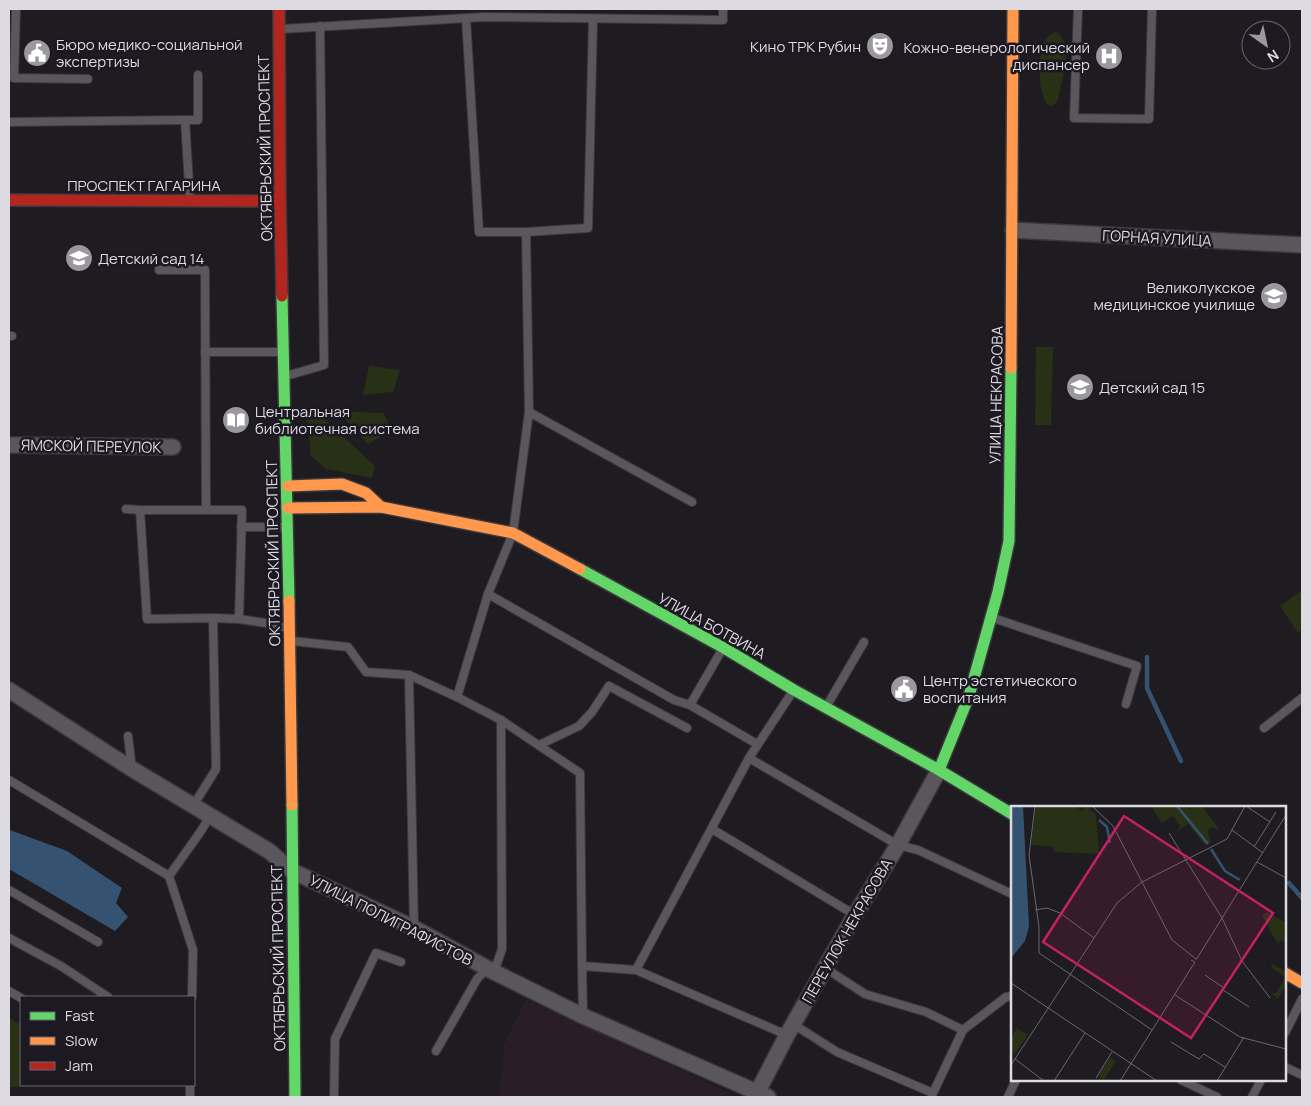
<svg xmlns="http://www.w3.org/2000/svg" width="1311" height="1106" font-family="Manrope,sans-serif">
	<rect width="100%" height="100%" fill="#1e1b21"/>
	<path fill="#291d27" d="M 526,999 L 736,1096 L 735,1097 L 499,1097 L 504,1044 Z"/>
	<g fill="#283016">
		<path d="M 1055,32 C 1076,40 1061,80 1059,97 L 1057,102 L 1052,106 L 1048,105 C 1038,94 1037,55 1044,42 C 1046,38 1051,34 1055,32 Z"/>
		<path d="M 1036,347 L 1053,347 L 1051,425 L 1035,425 Z"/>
		<path d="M 369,366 L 400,370 L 393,392 L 363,395 Z"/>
		<path d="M 315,410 L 375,466 L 372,478 L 326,469 L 311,456 L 306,412 Z"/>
		<path d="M 337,411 L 384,413 L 391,431 L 368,444 Z"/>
		<path d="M 1302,590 L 1302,629 L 1298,633 L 1280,606 Z"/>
		<path d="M 9,1018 L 21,1025 L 21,1085 L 42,1085 L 9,1087 Z"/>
	</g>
	<path fill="#365271" d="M 10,830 L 67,851 L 122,888 L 116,903 L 128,917 L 115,931 L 9,869 L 9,831 Z"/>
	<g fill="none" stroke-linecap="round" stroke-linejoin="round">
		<g stroke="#365271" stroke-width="4.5">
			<path d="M 1147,657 L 1147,688 L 1181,761"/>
			<path d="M 1289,883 L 1302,898"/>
		</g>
		<g stroke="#3b383d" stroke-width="10">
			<g id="lane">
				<path d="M 16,9 L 14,78 L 88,79"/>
				<path d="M 1078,9 L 1074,118 L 1149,119 L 1152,9"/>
				<path d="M 466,18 L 479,232 L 526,232"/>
				<path d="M 281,29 L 484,17 L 723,20 L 723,9"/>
				<path d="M 9,122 L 185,120"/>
				<path d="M 190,200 L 185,120 L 198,120 L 198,75"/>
				<path d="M 159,270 L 205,270 L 206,510"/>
				<path d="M 9,336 L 12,336"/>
				<path d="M 205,352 L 283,352"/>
				<path d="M 286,376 L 324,365 L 320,26"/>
				<path d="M 529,412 L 692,502"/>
				<path d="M 126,509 L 140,510"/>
				<path d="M 241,527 L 287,527"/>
				<path d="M 488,594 L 674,700 L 690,705 L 757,744"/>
				<path d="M 993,618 L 1137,666 L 1126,704"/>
				<path d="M 239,619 L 272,624 L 287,628"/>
				<path d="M 292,641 L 348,647 L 366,672 L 409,675 L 457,697 L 501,720 L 580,773 L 582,966"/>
				<path d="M 409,675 L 414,928"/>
				<path d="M 457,697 L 488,594 L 513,533 L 529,412 L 526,232 L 588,228 L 593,19"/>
				<path d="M 690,705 L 723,648"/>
				<path d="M 826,707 L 864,642"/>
				<path d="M 1264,728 L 1302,698"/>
				<path d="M 128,736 L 132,769"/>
				<path d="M 539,745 L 579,726 L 592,712 L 609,686 L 687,728"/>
				<path d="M 749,758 L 898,845 L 918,850 L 1012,894"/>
				<path d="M 9,780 L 169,876 L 193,950 L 192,997"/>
				<path d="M 193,806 L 216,769 L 213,618 L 147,619 L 140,510 L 242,510 L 239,619 L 213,618"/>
				<path d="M 712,829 L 855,915"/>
				<path d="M 169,876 L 201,831 L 210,816"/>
				<path d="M 9,890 L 98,942"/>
				<path d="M 9,938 L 61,966 L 108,997"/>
				<path d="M 825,968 L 865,994 L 926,1012 L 963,1030"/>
				<path d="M 636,970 L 749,758 L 793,691"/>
				<path d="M 494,972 L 502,949 L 501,720"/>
				<path d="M 9,991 L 21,998"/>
				<path d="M 583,1016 L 582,966 L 636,970 L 787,1035"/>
				<path d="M 793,1024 L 837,1052 L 933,1093 L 963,1030 L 1006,997 L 1012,996"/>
				<path d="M 1285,1033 L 1302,999"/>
				<path d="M 436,1051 L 477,979 L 488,968"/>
				<path d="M 1285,1067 L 1302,1075"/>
				<path d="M 1181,1080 L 1217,1097"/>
				<path d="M 190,1097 L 190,1085"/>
				<path d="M 334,1097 L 335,1039 L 376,953 L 401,962"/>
				<path d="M 1008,1097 L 1016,1080"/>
				<path d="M 1252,1097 L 1261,1080"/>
			</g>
		</g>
		<g stroke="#3b383d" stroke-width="18">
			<g id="street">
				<path d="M 1013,230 L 1302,245"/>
				<path d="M 9,445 L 173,447"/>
				<path d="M 9,690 L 132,769 L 269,851 L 292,871 L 414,928 L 494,972 L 583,1016 L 768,1097"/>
				<path d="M 755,1097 L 787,1035 L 855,915 L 898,845 L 939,770"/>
			</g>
		</g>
		<g stroke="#3b383d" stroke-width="14">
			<g id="fast">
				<path d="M 282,296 L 289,601"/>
				<path d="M 580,569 L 724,648 L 794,690 L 939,770 L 1012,814"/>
				<path d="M 939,770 L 969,696 L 998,592 L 1009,541 L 1011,368"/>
				<path d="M 292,805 L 295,1097"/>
			</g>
		</g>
		<g stroke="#3b383d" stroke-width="14">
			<g id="slow">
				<path d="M 1011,368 L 1013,9"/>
				<path d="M 288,486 L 342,484 L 366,493 L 381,507"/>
				<path d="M 288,508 L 381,507 L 513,533 L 580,569"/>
				<path d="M 289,601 L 292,805"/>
				<path d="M 1285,973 L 1302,983"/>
			</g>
		</g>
		<g stroke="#3b383d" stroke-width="14">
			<g id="jam">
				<path d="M 279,9 L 280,201 L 282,296"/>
				<path d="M 9,200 L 280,201"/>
			</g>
		</g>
		<use href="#lane" stroke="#5a575c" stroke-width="8"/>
		<use href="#street" stroke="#5a575c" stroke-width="15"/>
		<use href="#fast" stroke="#63d668" stroke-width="11"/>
		<use href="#slow" stroke="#ff974d" stroke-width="11"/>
		<use href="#jam" stroke="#b3261e" stroke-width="11"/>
	</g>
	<defs>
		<g id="theatre-disc" transform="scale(1.4375)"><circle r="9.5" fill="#9a979e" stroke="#1d1923"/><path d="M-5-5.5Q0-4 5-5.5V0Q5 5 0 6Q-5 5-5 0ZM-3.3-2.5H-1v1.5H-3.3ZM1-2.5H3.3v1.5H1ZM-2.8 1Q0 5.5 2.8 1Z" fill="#fff"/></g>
		<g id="civic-disc" transform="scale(1.4375)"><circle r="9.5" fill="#9a979e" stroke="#1d1923"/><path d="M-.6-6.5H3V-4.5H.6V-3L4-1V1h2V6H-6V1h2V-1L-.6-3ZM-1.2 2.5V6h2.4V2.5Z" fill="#fff"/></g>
		<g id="hospital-disc" transform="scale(1.4375)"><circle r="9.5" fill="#9a979e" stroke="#1d1923"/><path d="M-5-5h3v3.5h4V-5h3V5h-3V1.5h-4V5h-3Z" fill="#fff"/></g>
		<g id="school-disc" transform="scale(1.4375)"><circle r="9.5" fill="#9a979e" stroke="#1d1923"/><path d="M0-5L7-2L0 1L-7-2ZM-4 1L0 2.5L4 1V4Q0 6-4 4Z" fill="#fff"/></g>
		<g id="university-disc" transform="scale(1.4375)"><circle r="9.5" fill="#9a979e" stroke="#1d1923"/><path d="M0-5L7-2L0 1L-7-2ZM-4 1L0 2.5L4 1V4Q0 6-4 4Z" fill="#fff"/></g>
		<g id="library-disc" transform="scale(1.4375)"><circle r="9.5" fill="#9a979e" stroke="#1d1923"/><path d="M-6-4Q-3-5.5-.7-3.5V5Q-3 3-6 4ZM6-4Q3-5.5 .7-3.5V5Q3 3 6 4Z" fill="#fff"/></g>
	</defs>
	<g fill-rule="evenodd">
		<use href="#theatre-disc" x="880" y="46"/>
		<use href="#civic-disc" x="37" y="53"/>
		<use href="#hospital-disc" x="1109" y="56"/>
		<use href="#school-disc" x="79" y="258"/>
		<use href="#university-disc" x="1274" y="296"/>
		<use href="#school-disc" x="1080" y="387"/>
		<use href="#library-disc" x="236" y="420"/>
		<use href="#civic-disc" x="904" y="689"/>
	</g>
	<g text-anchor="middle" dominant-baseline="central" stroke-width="5" stroke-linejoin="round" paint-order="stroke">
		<g font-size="15" fill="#dddae1" stroke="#1d1923" text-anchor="start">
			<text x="56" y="44">Бюро медико-социальной<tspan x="56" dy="17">экспертизы</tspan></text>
			<text x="861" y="46" text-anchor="end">Кино ТРК Рубин</text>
			<text x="1090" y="47" text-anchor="end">Кожно-венерологический<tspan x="1090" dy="17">диспансер</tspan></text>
			<text x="98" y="258">Детский сад 14</text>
			<text x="1255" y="287" text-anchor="end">Великолукское<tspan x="1255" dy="17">медицинское училище</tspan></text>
			<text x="1099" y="387">Детский сад 15</text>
			<text x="255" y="411">Центральная<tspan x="255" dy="17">библиотечная система</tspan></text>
			<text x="923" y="680">Центр эстетического<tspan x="923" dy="17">воспитания</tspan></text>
		</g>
		<g font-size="15" fill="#dddae1" stroke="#1d1923">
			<text transform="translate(265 148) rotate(-91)">ОКТЯБРЬСКИЙ ПРОСПЕКТ</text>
			<text x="144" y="185">ПРОСПЕКТ ГАГАРИНА</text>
			<text transform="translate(1157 238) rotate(3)">ГОРНАЯ УЛИЦА</text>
			<text transform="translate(996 395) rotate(-89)">УЛИЦА НЕКРАСОВА</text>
			<text transform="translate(91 446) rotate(1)">ЯМСКОЙ ПЕРЕУЛОК</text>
			<text transform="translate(273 553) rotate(-91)">ОКТЯБРЬСКИЙ ПРОСПЕКТ</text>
			<text transform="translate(712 626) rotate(29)">УЛИЦА БОТВИНА</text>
			<text transform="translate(391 920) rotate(27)">УЛИЦА ПОЛИГРАФИСТОВ</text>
			<text transform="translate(847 931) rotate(-60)">ПЕРЕУЛОК НЕКРАСОВА</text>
			<text transform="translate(278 958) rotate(-91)">ОКТЯБРЬСКИЙ ПРОСПЕКТ</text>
		</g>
	</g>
	<g transform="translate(1011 806)">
		<rect width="275" height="275" fill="#1e1b21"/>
		<path d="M 25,0 L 64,0 L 71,5 L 75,0 L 85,8 L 88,48 L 43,46 L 42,41 L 20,39 ZM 140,0 L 191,0 L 209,24 L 200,21 L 197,25 L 200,37 L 194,39 L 177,18 L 165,26 L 169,20 L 162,10 L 151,17 ZM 256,106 L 275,117 L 275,138 L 271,134 L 267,137 L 263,132 L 251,109 ZM 260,157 L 275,166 L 275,179 L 267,193 L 260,187 L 265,187 L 274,171 L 261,162 ZM 6,222 L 17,229 L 4,248 L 0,244 L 0,231 ZM 99,252 L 105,255 L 93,274 L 87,270 Z" fill="#283016"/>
		<path d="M 0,0 L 12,0 L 18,120 L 14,135 L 0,152 Z" fill="#365271"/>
		<path fill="none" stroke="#365271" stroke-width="2.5" d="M 166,0 L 197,38M 88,14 L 96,21 L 99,37M 200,43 L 214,65 L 229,74"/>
		<path fill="none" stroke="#6a676e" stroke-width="1" d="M 24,0 L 18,49 L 28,121 L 28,147 L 141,224M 81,0 L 102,20 L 161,134 L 185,153M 235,0 L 259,16M 221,24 L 252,47M 158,27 L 211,112 L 231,155 L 259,192M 243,41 L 265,6M 246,56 L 275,72M 24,104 L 36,102 L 49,107 L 83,132M 185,154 L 275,9M 194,169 L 213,182M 0,177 L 146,275M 212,184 L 238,201M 164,189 L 229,231 L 275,243M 194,209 L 231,155M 160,236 L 188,253 L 193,248 L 214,261M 4,253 L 33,275M 0,259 L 106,97 L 131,76 L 216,33 L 234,0M 85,272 L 101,246M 43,275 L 74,227M 109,275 L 184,156 L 180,154M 206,275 L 233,231"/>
		<path fill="#c32262" fill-opacity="0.15" stroke="#c32262" stroke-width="2.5" d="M 113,10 L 262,107 L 180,232 L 32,136 Z"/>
		<rect width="275" height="275" fill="none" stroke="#dddae1" stroke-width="2.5"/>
	</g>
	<rect width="1311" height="1106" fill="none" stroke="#dddae1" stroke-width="20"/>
	<rect x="20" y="996" width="175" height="90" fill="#1d1923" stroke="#6a666f"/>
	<rect x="30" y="1012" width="25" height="8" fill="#63d668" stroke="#6a666f"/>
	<text x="65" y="1021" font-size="15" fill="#dddae1">Fast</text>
	<rect x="30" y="1037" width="25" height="8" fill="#ff974d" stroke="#6a666f"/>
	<text x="65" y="1046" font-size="15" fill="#dddae1">Slow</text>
	<rect x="30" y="1062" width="25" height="8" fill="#b3261e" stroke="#6a666f"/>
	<text x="65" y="1071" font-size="15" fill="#dddae1">Jam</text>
	<g transform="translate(1266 45) rotate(147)"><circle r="24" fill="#1d1923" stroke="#6a666f"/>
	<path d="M0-4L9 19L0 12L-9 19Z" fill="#9a979e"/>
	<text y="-8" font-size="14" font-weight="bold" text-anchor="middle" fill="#dddae1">N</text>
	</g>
</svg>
